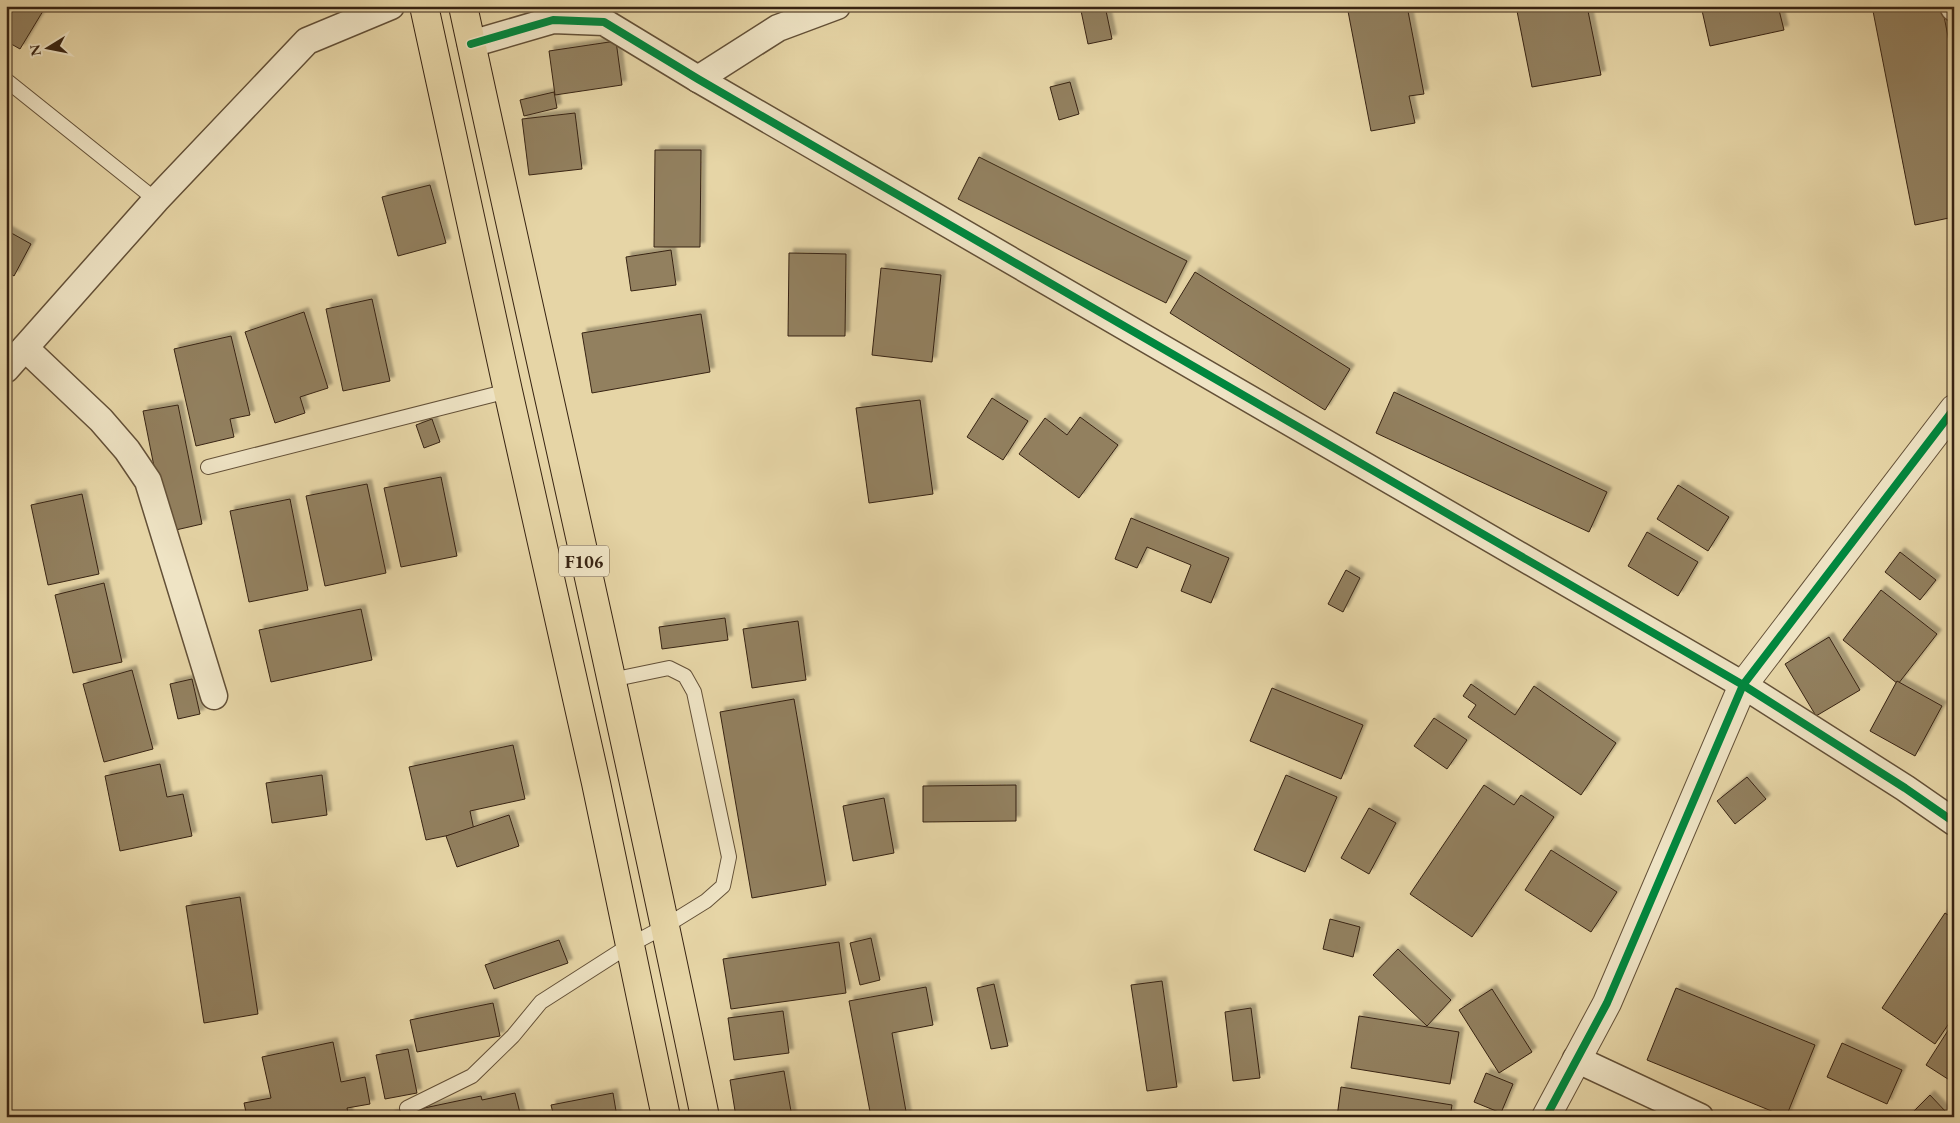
<svg xmlns="http://www.w3.org/2000/svg" width="1960" height="1123" font-family="'EB Garamond',serif">
	<defs>
		<filter id="shadow"><feDropShadow dx="4.5" dy="-4.5" stdDeviation="1" flood-color="#0004"/></filter>
	</defs>
	<rect width="100%" height="100%" fill="#e6d5a6"/>
	<filter id="stains"><feTurbulence type="fractalNoise" baseFrequency=".004" numOctaves="4"/><feColorMatrix values="0 0 0 0 .2 0 0 0 0 .09 0 0 0 0 .02 0 0 0 .5 -.17"/></filter>
	<radialGradient id="worn" r=".72"><stop offset=".6" stop-color="#630" stop-opacity="0"/><stop offset="1" stop-color="#630" stop-opacity=".3"/></radialGradient>
	<g fill="#92805f" stroke="#372312" filter="url(#shadow)">
		<path d="M 6,6 L 46,6 L 20,49 L 6,41 Z"/>
		<path d="M 1080,6 L 1105,6 L 1112,39 L 1088,44 Z"/>
		<path d="M 1347,6 L 1407,6 L 1424,94 L 1409,96 L 1415,123 L 1371,131 Z"/>
		<path d="M 1516,6 L 1587,6 L 1601,75 L 1532,87 Z"/>
		<path d="M 1701,6 L 1778,6 L 1784,30 L 1710,46 Z"/>
		<path d="M 1872,6 L 1942,6 L 1954,67 L 1954,217 L 1915,225 Z"/>
		<path d="M 616,41 L 622,85 L 555,95 L 549,51 Z"/>
		<path d="M 1070,82 L 1079,114 L 1059,120 L 1050,87 Z"/>
		<path d="M 554,92 L 557,108 L 524,116 L 520,100 Z"/>
		<path d="M 575,113 L 582,169 L 529,175 L 522,119 Z"/>
		<path d="M 655,150 L 701,150 L 700,247 L 654,247 Z"/>
		<path d="M 979,157 L 1187,261 L 1166,303 L 958,199 Z"/>
		<path d="M 430,185 L 446,243 L 398,256 L 382,197 Z"/>
		<path d="M 6,230 L 31,244 L 14,276 L 6,271 Z"/>
		<path d="M 671,250 L 676,285 L 631,291 L 626,257 Z"/>
		<path d="M 789,253 L 846,254 L 845,336 L 788,336 Z"/>
		<path d="M 881,268 L 941,275 L 932,362 L 872,355 Z"/>
		<path d="M 1195,272 L 1350,369 L 1325,410 L 1170,313 Z"/>
		<path d="M 372,299 L 390,381 L 343,391 L 326,309 Z"/>
		<path d="M 304,312 L 328,388 L 300,397 L 305,413 L 275,423 L 245,332 Z"/>
		<path d="M 701,314 L 710,372 L 592,393 L 582,333 Z"/>
		<path d="M 231,336 L 250,415 L 230,419 L 234,437 L 196,446 L 174,349 Z"/>
		<path d="M 1394,392 L 1607,492 L 1589,532 L 1376,433 Z"/>
		<path d="M 992,398 L 1028,421 L 1003,460 L 967,437 Z"/>
		<path d="M 920,400 L 933,494 L 869,503 L 856,408 Z"/>
		<path d="M 178,405 L 202,524 L 167,532 L 143,411 Z"/>
		<path d="M 1080,417 L 1118,445 L 1079,498 L 1019,454 L 1045,418 L 1067,435 Z"/>
		<path d="M 432,419 L 440,442 L 424,448 L 416,425 Z"/>
		<path d="M 441,477 L 457,556 L 401,567 L 384,488 Z"/>
		<path d="M 367,484 L 386,573 L 325,586 L 306,496 Z"/>
		<path d="M 1678,485 L 1729,517 L 1708,551 L 1657,519 Z"/>
		<path d="M 82,494 L 99,574 L 48,585 L 31,505 Z"/>
		<path d="M 290,499 L 308,590 L 249,602 L 230,511 Z"/>
		<path d="M 1131,518 L 1229,558 L 1211,603 L 1181,591 L 1191,565 L 1147,547 L 1137,568 L 1115,559 Z"/>
		<path d="M 1647,532 L 1698,562 L 1678,596 L 1628,566 Z"/>
		<path d="M 1900,552 L 1936,580 L 1920,600 L 1885,572 Z"/>
		<path d="M 1346,570 L 1360,578 L 1343,612 L 1328,604 Z"/>
		<path d="M 104,583 L 122,662 L 73,673 L 55,595 Z"/>
		<path d="M 1881,590 L 1937,634 L 1898,684 L 1843,640 Z"/>
		<path d="M 361,609 L 372,660 L 271,682 L 259,630 Z"/>
		<path d="M 725,618 L 728,640 L 662,649 L 659,627 Z"/>
		<path d="M 798,621 L 806,680 L 752,688 L 743,629 Z"/>
		<path d="M 1829,637 L 1860,690 L 1816,716 L 1785,664 Z"/>
		<path d="M 132,670 L 153,749 L 104,762 L 83,684 Z"/>
		<path d="M 192,679 L 200,714 L 178,719 L 170,684 Z"/>
		<path d="M 1897,681 L 1942,706 L 1915,756 L 1870,731 Z"/>
		<path d="M 1471,684 L 1515,715 L 1534,686 L 1616,743 L 1581,795 L 1468,717 L 1476,705 L 1463,696 Z"/>
		<path d="M 1272,688 L 1363,725 L 1341,779 L 1250,741 Z"/>
		<path d="M 794,699 L 826,885 L 752,898 L 720,712 Z"/>
		<path d="M 1434,718 L 1467,740 L 1447,769 L 1414,746 Z"/>
		<path d="M 513,745 L 525,799 L 470,811 L 474,830 L 426,840 L 409,767 Z"/>
		<path d="M 160,764 L 167,797 L 183,794 L 192,836 L 120,851 L 105,776 Z"/>
		<path d="M 322,775 L 327,815 L 272,823 L 266,783 Z"/>
		<path d="M 1286,775 L 1337,797 L 1305,872 L 1254,850 Z"/>
		<path d="M 1747,777 L 1766,799 L 1735,824 L 1717,801 Z"/>
		<path d="M 1016,785 L 1016,821 L 923,822 L 923,786 Z"/>
		<path d="M 1484,785 L 1514,805 L 1521,795 L 1554,817 L 1472,937 L 1410,894 Z"/>
		<path d="M 884,798 L 894,853 L 853,861 L 843,806 Z"/>
		<path d="M 1369,808 L 1396,823 L 1369,874 L 1341,858 Z"/>
		<path d="M 509,815 L 519,846 L 457,867 L 446,836 Z"/>
		<path d="M 1551,850 L 1617,892 L 1591,932 L 1525,890 Z"/>
		<path d="M 240,897 L 258,1014 L 204,1023 L 186,906 Z"/>
		<path d="M 1945,913 L 1954,919 L 1954,1016 L 1935,1044 L 1882,1008 Z"/>
		<path d="M 1330,919 L 1360,927 L 1353,957 L 1323,949 Z"/>
		<path d="M 871,938 L 880,980 L 860,985 L 850,943 Z"/>
		<path d="M 559,940 L 568,963 L 494,989 L 485,965 Z"/>
		<path d="M 839,942 L 846,993 L 731,1009 L 723,959 Z"/>
		<path d="M 1398,949 L 1451,1000 L 1427,1026 L 1373,975 Z"/>
		<path d="M 1162,981 L 1177,1087 L 1147,1091 L 1131,985 Z"/>
		<path d="M 994,984 L 1008,1046 L 991,1049 L 977,988 Z"/>
		<path d="M 926,987 L 933,1025 L 892,1033 L 907,1117 L 871,1117 L 849,1001 Z"/>
		<path d="M 1676,988 L 1815,1045 L 1786,1117 L 1647,1060 Z"/>
		<path d="M 1492,989 L 1532,1052 L 1499,1073 L 1459,1010 Z"/>
		<path d="M 493,1003 L 500,1036 L 417,1052 L 410,1020 Z"/>
		<path d="M 1251,1008 L 1260,1078 L 1233,1081 L 1225,1012 Z"/>
		<path d="M 783,1011 L 789,1053 L 734,1060 L 728,1018 Z"/>
		<path d="M 1359,1016 L 1459,1032 L 1450,1084 L 1351,1068 Z"/>
		<path d="M 1954,1021 L 1954,1083 L 1926,1065 Z"/>
		<path d="M 333,1042 L 341,1082 L 365,1077 L 370,1104 L 347,1108 L 349,1117 L 247,1117 L 244,1103 L 271,1098 L 262,1057 Z"/>
		<path d="M 1842,1043 L 1902,1070 L 1887,1104 L 1827,1077 Z"/>
		<path d="M 408,1049 L 417,1093 L 385,1099 L 376,1055 Z"/>
		<path d="M 784,1071 L 792,1117 L 736,1117 L 730,1080 Z"/>
		<path d="M 1486,1073 L 1513,1084 L 1501,1113 L 1474,1102 Z"/>
		<path d="M 1341,1087 L 1452,1105 L 1450,1117 L 1337,1117 Z"/>
		<path d="M 515,1093 L 521,1117 L 391,1117 L 391,1115 L 481,1096 L 482,1100 Z"/>
		<path d="M 613,1093 L 617,1117 L 554,1117 L 551,1105 Z"/>
		<path d="M 1930,1095 L 1947,1113 L 1943,1117 L 1908,1117 Z"/>
	</g>
	<g fill="none" stroke-linecap="round" stroke-linejoin="round">
		<g stroke="#635037" stroke-width="16">
			<g id="service">
				<path d="M 6,80 L 156,200"/>
				<path d="M 208,467 L 508,391"/>
				<path d="M 407,1108 L 472,1076 L 513,1036 L 541,1002 L 630,945 L 664,927 L 706,901 L 723,886 L 729,857 L 694,692 L 685,676 L 669,668 L 611,680"/>
			</g>
		</g>
		<g stroke="#635037" stroke-width="29">
			<g id="minor">
				<path d="M 1953,6 L 1954,8"/>
				<path d="M 471,44 L 553,20 L 604,22 L 698,79 L 1743,685 L 1905,788 L 1954,822"/>
				<path d="M 698,79 L 778,28 L 837,6"/>
				<path d="M 25,348 L 101,420 L 127,450 L 148,481 L 214,696"/>
				<path d="M 6,369 L 156,200 L 307,41 L 391,6"/>
				<path d="M 1576,1059 L 1700,1117"/>
			</g>
		</g>
		<g stroke="#635037" stroke-width="30">
			<path id="tertiary" d="M 1546,1117 L 1607,1003 L 1743,685 L 1954,409"/>
		</g>
		<g stroke="#372312" stroke-width="30">
			<g id="primary">
				<path d="M 424,6 L 508,391 L 596,783 L 666,1117"/>
				<path d="M 463,6 C 543,377 629,746 705,1117"/>
			</g>
		</g>
		<use href="#service" stroke="#efe4c5" stroke-width="14"/>
		<use href="#minor" stroke="#efe4c5" stroke-width="26"/>
		<use href="#tertiary" stroke="#efe4c5" stroke-width="28"/>
		<use href="#primary" stroke="#e6d5a6" stroke-width="28"/>
		<g stroke="#efe4c5" stroke-width="11">
			<g id="cycleway">
				<path d="M 471,44 L 553,20 L 604,22 L 698,79 L 1743,685 L 1905,788 L 1954,822"/>
				<path d="M 1546,1117 L 1607,1003 L 1743,685 L 1954,409"/>
			</g>
		</g>
		<use href="#cycleway" stroke="#00873e" stroke-width="8"/>
	</g>
	<g text-anchor="middle" dominant-baseline="central" stroke-width="4.5" stroke-linejoin="round" paint-order="stroke">
		<rect fill="#efe4c5" stroke="#6e5d48" stroke-width="1" x="559" y="545.5" width="50" height="31" rx="4"/>
		<g font-size="18" font-weight="bold" fill="#372312">
			<text x="584" y="561">F106</text>
		</g>
	</g>
	<rect width="1960" height="1123" fill="none" stroke="#e6d5a6" stroke-width="25"/>
	<rect x="8" y="8" width="1945" height="1108" fill="none" stroke="#372312" stroke-width="2.5"/>
	<rect x="12" y="12" width="1935" height="1098" fill="none" stroke="#372312"/>
	<g transform="translate(48 48) rotate(260)" stroke="#efe4c5" stroke-width="4" paint-order="stroke">
	<path d="M0-4L9 19L0 12L-9 19Z" fill="#372312"/>
	<text y="-8" font-size="14" font-weight="bold" text-anchor="middle" fill="#372312">N</text>
	</g>
	<rect width="100%" height="100%" filter="url(#stains)"/>
	<rect width="100%" height="100%" fill="url(#worn)"/>
</svg>
